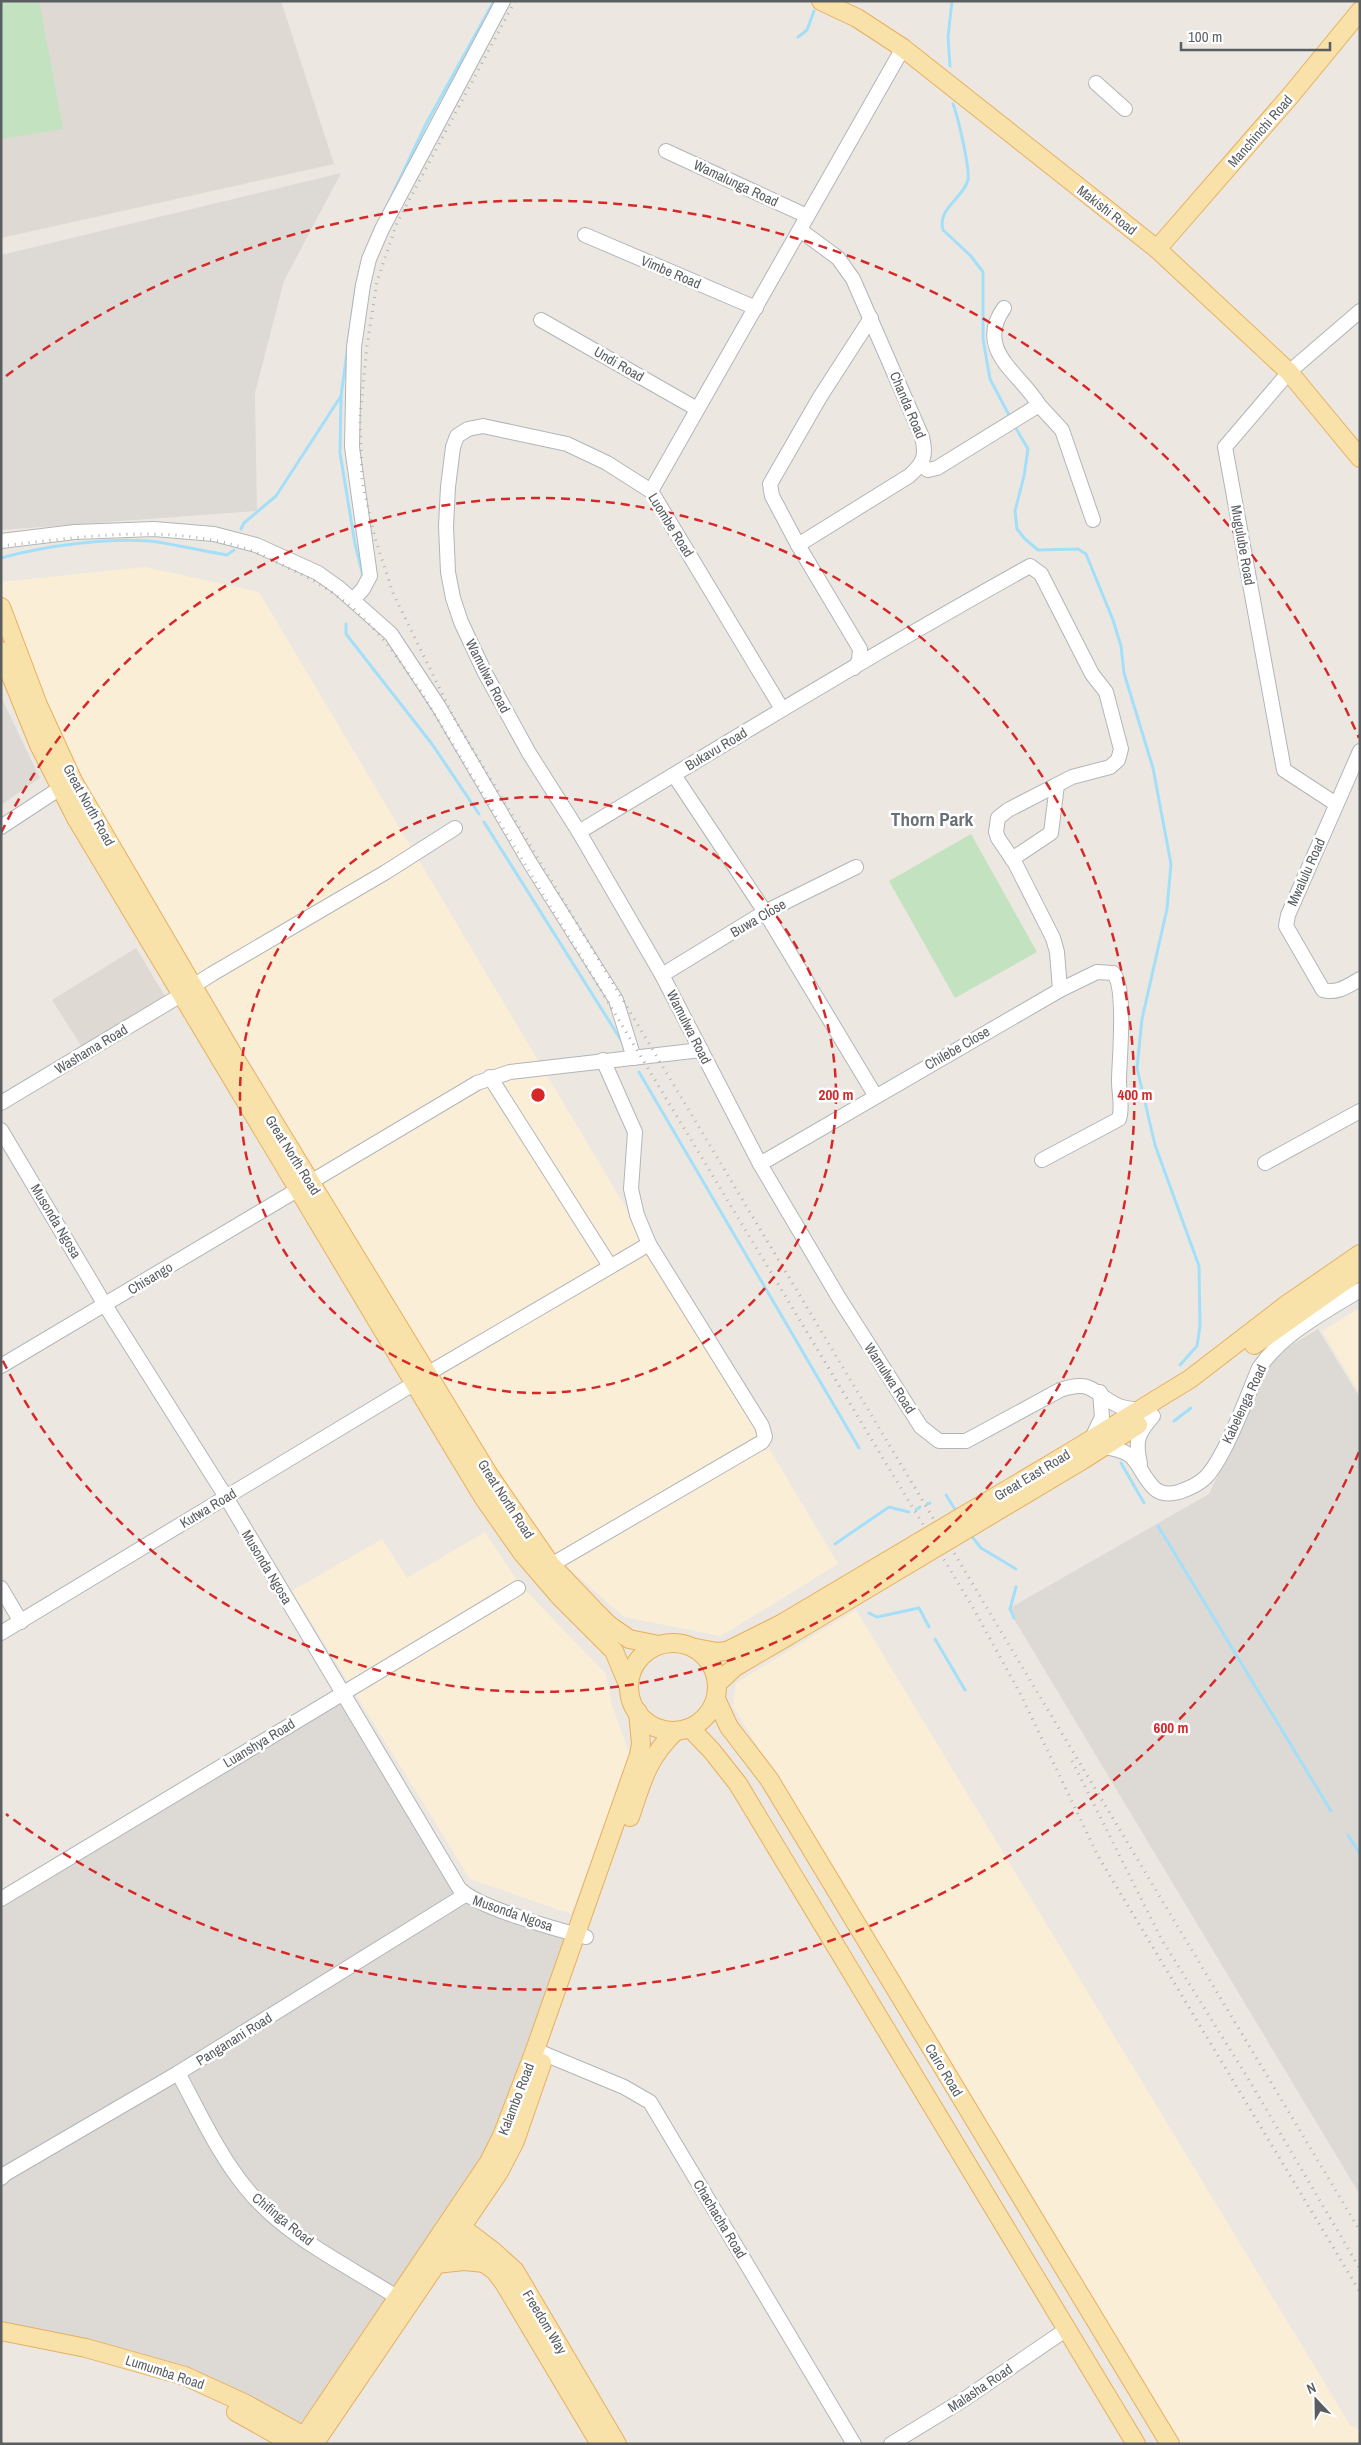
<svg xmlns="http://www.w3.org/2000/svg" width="1361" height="2445" font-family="'Archivo Narrow',sans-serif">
	<rect width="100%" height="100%" fill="#ece8e1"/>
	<g fill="#fbeed7">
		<path d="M 145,567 L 259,592 L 838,1564 L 721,1636 L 624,1617 L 550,1552 L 488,1461 L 75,768 L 1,595 L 1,582 Z"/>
		<path d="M 1360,1308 L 1360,1394 L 1322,1331 Z"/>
		<path d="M 485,1532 L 521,1586 L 606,1674 L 612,1706 L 630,1755 L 571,1914 L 470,1879 L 292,1591 L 382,1539 L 407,1578 Z"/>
		<path d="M 856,1610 L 1350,2425 L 1360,2430 L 1360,2444 L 1182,2444 L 733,1706 L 736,1683 Z"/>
	</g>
	<g fill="#dddad6">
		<path d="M 341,173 L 284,281 L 255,393 L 257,511 L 1,530 L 1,255 Z"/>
		<path d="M 1,697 L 40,778 L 1,805 Z"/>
		<path d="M 1318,1329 L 1360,1398 L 1360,2195 L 1008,1609 L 1209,1494 L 1272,1357 Z"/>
		<path d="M 338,1695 L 462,1897 L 585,1933 L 511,2138 L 300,2424 L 248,2397 L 1,2332 L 1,1898 Z"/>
	</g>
	<g fill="#ded9d2">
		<path d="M 1,1 L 281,1 L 334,164 L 1,238 Z"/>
		<path d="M 136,948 L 166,998 L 82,1047 L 52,1000 Z"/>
	</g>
	<g fill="#c3e2bf">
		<path d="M 1,1 L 39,1 L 63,129 L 1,139 Z"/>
		<path d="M 971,834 L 1037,952 L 955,998 L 889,881 Z"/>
	</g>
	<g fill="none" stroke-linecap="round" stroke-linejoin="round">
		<g stroke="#a4dff9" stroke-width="3">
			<path d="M 798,37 L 807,30 L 814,11"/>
			<path d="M 950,66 L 948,37 L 952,1"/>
			<path d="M 953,104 C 958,117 970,168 968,180 C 963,199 937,208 943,230 L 970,255 L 983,272 L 983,339 L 990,379 L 1010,417"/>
			<path d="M 388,204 L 426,124 L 494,1"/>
			<path d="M 341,397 L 340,453 L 355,544 L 363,576"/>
			<path d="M 1014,425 L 1028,449 L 1024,476 L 1015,511 L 1017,529 L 1025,539 L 1038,550 L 1078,549 L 1086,554 L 1113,620 L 1121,646 L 1124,673 L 1153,768 L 1171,864 L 1167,909 L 1142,1019 L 1137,1068 L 1155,1145 L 1199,1266 L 1200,1326 L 1197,1346 L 1180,1365"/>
			<path d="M 241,529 L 244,523 L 276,496 L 341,396 L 356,287"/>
			<path d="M 1,558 C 44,546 114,536 158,542 C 181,546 204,551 227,555 L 234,550"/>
			<path d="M 346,624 L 346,634 L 432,744 L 479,814"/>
			<path d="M 484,822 L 621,1040"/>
			<path d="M 639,1072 L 859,1448"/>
			<path d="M 1174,1421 L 1191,1408"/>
			<path d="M 1121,1463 L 1144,1503"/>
			<path d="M 946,1495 L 958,1514"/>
			<path d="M 927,1504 L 930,1503"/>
			<path d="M 916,1510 L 920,1507"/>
			<path d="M 1158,1526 L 1331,1811"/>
			<path d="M 970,1534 L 981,1548 L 1016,1569"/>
			<path d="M 835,1544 L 889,1507 L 909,1512"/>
			<path d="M 869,1613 L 877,1617 L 919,1608 L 929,1627"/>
			<path d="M 1014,1618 L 1010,1609 L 1016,1587"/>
			<path d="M 935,1639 L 965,1690"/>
			<path d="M 1348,1835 L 1360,1854"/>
		</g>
		<g stroke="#b2b5b8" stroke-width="16">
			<g id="minor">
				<path d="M 1096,83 L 1125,109"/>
				<path d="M 666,151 L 807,216"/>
				<path d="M 585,235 L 756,308"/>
				<path d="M 1004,308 C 974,350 1020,373 1039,405"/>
				<path d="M 541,320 L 697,409"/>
				<path d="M 921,465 L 928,470 L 937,468 L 1039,405 L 1062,430 L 1093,520"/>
				<path d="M 651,491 L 903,48"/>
				<path d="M 1,541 L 75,532 L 154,529 L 214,534 L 256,545 L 318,573 L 339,588 L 391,634 L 439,707 L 530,863 L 616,1000 L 634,1058"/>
				<path d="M 798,545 L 909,476 C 923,464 927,456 922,437 L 853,279 L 838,258 L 800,230"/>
				<path d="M 353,600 L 363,589 L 370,576 L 352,447 L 354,347 L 363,285 L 369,259 L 382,229 L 503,1"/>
				<path d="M 854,668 L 859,661 L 860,649 L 798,545 L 772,496 L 770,484 L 820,397 L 871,318"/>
				<path d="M 782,709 L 651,491 L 607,463 L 567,444 L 483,426 L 468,429 L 457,436 L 453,447 L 448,487 L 446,526 L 448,572 L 453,598 L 461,622 L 485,673 L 529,753 L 579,832 L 662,975 L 760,1164 L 839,1298 L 921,1427 L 939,1441 L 966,1441 L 1060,1390 C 1094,1378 1093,1395 1119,1406 C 1126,1409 1135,1409 1143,1410"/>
				<path d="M 1360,751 L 1288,915 L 1286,926 L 1323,990 C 1337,994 1348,986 1360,979"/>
				<path d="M 674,775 L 765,912 L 875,1095"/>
				<path d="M 1336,804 L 1284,770 L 1225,447 L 1289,372 L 1360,311"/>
				<path d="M 1,827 L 68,783"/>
				<path d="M 579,832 C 728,742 877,651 1030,566 L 1041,574 L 1092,674 L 1106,692 L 1121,749 L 1118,760 L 1110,767 L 1072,777 L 1008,810 L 998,818 L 996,832 L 998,838 L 1015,863 L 1053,938 L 1057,952 L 1060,990"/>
				<path d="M 1012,859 L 1051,833 L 1057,785"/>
				<path d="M 662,975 L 765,912 L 856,867"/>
				<path d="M 193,997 L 193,986 L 212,974 L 386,872 L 455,828"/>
				<path d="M 603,1060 L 635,1132 L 631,1189 L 637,1215 L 649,1244"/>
				<path d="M 490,1077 L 610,1266"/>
				<path d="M 1,1103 L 181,995"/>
				<path d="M 1,1130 L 105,1305 L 226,1497 L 459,1888 C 475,1907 559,1930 586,1937"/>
				<path d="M 1265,1163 L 1360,1111"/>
				<path d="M 760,1164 L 1060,990 L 1097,972 L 1113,973 C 1127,986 1119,1060 1119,1081 C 1119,1094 1123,1107 1119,1119 L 1042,1160"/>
				<path d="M 1,1366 L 477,1083 L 510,1072 L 701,1050"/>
				<path d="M 427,1374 L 649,1244 L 762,1426 L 765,1437 L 762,1442 L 551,1565"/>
				<path d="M 1091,1440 L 1102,1417 L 1100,1392"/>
				<path d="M 1104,1447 C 1142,1452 1133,1466 1154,1488 C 1161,1495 1171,1494 1179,1492 C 1188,1489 1199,1484 1206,1477 C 1225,1457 1247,1397 1259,1368 C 1283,1333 1325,1312 1360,1290"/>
				<path d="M 1140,1464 C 1135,1441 1137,1434 1153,1416"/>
				<path d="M 1,1588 L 21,1622"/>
				<path d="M 1,1633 L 415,1383"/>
				<path d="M 1,1899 L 518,1588"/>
				<path d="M 535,2050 L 624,2087 L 650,2102 L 854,2444"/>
				<path d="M 178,2073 C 199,2111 218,2154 246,2188 C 287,2239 352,2267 406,2303"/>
				<path d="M 1,2178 L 5,2174 L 178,2073 L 465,1895"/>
				<path d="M 891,2444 L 963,2400 L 1067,2329"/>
			</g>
		</g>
		<g stroke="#e7af5f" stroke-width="20">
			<g id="major">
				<path d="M 821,1 L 857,18 L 903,48 L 1157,249 L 1289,372 L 1360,458"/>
				<path d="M 1157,249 L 1291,95 L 1360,11"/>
				<path d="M 1,607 L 38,705 L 73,781 L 239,1065 L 489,1475 L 551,1565 L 593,1609 L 609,1625 L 629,1639 L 659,1645"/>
				<path d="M 1,651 L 39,745 L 76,818 L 448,1439 L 485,1500 L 523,1554 L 560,1597 L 614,1651 L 629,1687"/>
				<path d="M 1254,1345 L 1360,1270"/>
				<path d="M 1074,1450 L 1190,1379 L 1286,1305 L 1360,1254"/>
				<path d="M 1081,1461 L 1138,1425"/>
				<circle cx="673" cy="1687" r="44"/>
				<path d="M 696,1648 L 717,1652 L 727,1651 L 781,1624"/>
				<path d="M 717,1684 L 735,1667 L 788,1636"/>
				<path d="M 716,1699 L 729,1727 L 769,1779 L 1170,2444"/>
				<path d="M 690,1728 L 712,1751 L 738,1784 L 1136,2444"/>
				<path d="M 630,1817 C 642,1782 647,1758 676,1731"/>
				<path d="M 452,2220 L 493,2251 L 515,2271 L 617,2444"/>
				<path d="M 445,2234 L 495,2271 L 504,2283 L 600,2444"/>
				<path d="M 436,2264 L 464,2261 L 485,2263"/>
				<path d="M 1,2331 L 86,2348 L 185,2376 L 244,2403 L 313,2441"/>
				<path d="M 236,2412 L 293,2444"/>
				<path d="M 299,2444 L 489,2162 L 502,2136 L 535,2050 L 639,1755 L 641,1744 L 638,1712"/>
				<path d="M 314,2444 L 499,2172 L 515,2141 L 542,2063"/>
			</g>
		</g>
		<use href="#minor" stroke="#fff" stroke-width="14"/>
		<use href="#major" stroke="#f9e2a9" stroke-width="18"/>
		<g stroke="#b0b1b1" stroke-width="3" stroke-dasharray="1 6" stroke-linecap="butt">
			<path d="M 515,1 L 397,223 L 377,281 L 367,346 L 360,417 L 362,481 L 375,538 L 393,593 L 454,718 L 1360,2231"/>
			<path d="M 1,546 C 81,537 169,523 247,549 C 261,554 275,561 288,568 C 317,581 347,600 369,624 C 389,644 404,667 420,690 L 972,1606 L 1021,1695 L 1098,1856 L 1360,2292"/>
			<path d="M 1072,1761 L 1162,1940 L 1249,2080 L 1360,2269"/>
		</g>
		<g stroke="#e7af5f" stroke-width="20" stroke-linecap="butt">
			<g id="major-bridge">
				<path d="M 781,1624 L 1074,1450"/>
				<path d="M 788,1636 L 1081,1461"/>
			</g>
		</g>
		<use href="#major-bridge" stroke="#f9e2a9" stroke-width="18"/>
	</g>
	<g fill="none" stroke="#d62828" stroke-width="2.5" stroke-dasharray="9 6">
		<circle cx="538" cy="1095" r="298"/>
		<path d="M1 833A597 597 0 1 1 1 1357"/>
		<path d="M1359 1452A895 895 0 0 1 6 1814M6 376A895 895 0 0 1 1359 738"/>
	</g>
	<g text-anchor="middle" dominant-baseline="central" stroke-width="5" stroke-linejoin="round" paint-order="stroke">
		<g font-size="14" fill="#5a5e61" stroke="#fff">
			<text transform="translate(1260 131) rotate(-49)">Manchinchi Road</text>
			<text transform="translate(736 183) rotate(25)">Wamalunga Road</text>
			<text transform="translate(1107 210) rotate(38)">Makishi Road</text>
			<text transform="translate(671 272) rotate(23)">Vimbe Road</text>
			<text transform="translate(619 364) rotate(30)">Undi Road</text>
			<text transform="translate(908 405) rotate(67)">Chanda Road</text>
			<text transform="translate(671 525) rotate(58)">Luombe Road</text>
			<text transform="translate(1243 545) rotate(80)">Mugulube Road</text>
			<text transform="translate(488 676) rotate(63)">Wamulwa Road</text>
			<text transform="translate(716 749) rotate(-31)">Bukavu Road</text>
			<text transform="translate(89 805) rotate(61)">Great North Road</text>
			<text transform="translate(1306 872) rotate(-66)">Mwalulu Road</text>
			<text transform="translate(758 918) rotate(-30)">Buwa Close</text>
			<text transform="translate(689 1027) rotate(63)">Wamulwa Road</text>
			<text transform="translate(957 1048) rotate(-30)">Chilebe Close</text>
			<text transform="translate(91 1049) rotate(-31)">Washama Road</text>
			<text transform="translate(293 1155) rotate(58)">Great North Road</text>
			<text transform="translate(56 1221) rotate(59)">Musonda Ngosa</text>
			<text transform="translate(150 1278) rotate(-31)">Chisango</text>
			<text transform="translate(890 1378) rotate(57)">Wamulwa Road</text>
			<text transform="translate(1244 1404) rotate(-65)">Kabelenga Road</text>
			<text transform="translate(1032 1475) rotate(-31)">Great East Road</text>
			<text transform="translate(506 1499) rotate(57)">Great North Road</text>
			<text transform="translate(208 1508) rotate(-31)">Kutwa Road</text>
			<text transform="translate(267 1567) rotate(59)">Musonda Ngosa</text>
			<text transform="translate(259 1743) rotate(-31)">Luanshya Road</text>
			<text transform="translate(513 1913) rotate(19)">Musonda Ngosa</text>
			<text transform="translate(234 2039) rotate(-32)">Panganani Road</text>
			<text transform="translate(944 2070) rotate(59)">Cairo Road</text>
			<text transform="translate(516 2099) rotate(-69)">Kalambo Road</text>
			<text transform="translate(283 2219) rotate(39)">Chifinga Road</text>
			<text transform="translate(720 2219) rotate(59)">Chachacha Road</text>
			<text transform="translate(545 2322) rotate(59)">Freedom Way</text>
			<text transform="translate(165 2372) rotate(18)">Lumumba Road</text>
			<text transform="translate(980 2388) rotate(-34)">Malasha Road</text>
		</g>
		<g font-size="19" font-weight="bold" fill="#6b7073" stroke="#fff">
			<text x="932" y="819">Thorn Park</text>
		</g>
	</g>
	<circle cx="538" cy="1095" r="8" fill="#d62828" stroke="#fff" stroke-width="2.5"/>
	<g font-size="15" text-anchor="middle" font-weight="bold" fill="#d62828" stroke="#fff" stroke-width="5" stroke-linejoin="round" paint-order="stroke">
		<text x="836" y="1100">200 m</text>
		<text x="1135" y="1100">400 m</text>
		<text x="1171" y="1733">600 m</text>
	</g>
	<rect width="1361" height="2445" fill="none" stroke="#5a5e61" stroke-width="5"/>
	<g transform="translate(1316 2400) rotate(338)" stroke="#ffffff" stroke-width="4" paint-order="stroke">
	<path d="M0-4L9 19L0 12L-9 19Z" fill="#5a5e61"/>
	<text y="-8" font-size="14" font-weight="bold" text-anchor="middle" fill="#5a5e61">N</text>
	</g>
	<path d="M1181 42v8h149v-8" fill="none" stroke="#5a5e61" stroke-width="2.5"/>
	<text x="1188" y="42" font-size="15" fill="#5a5e61" stroke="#ffffff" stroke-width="4" paint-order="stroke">100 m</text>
</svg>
